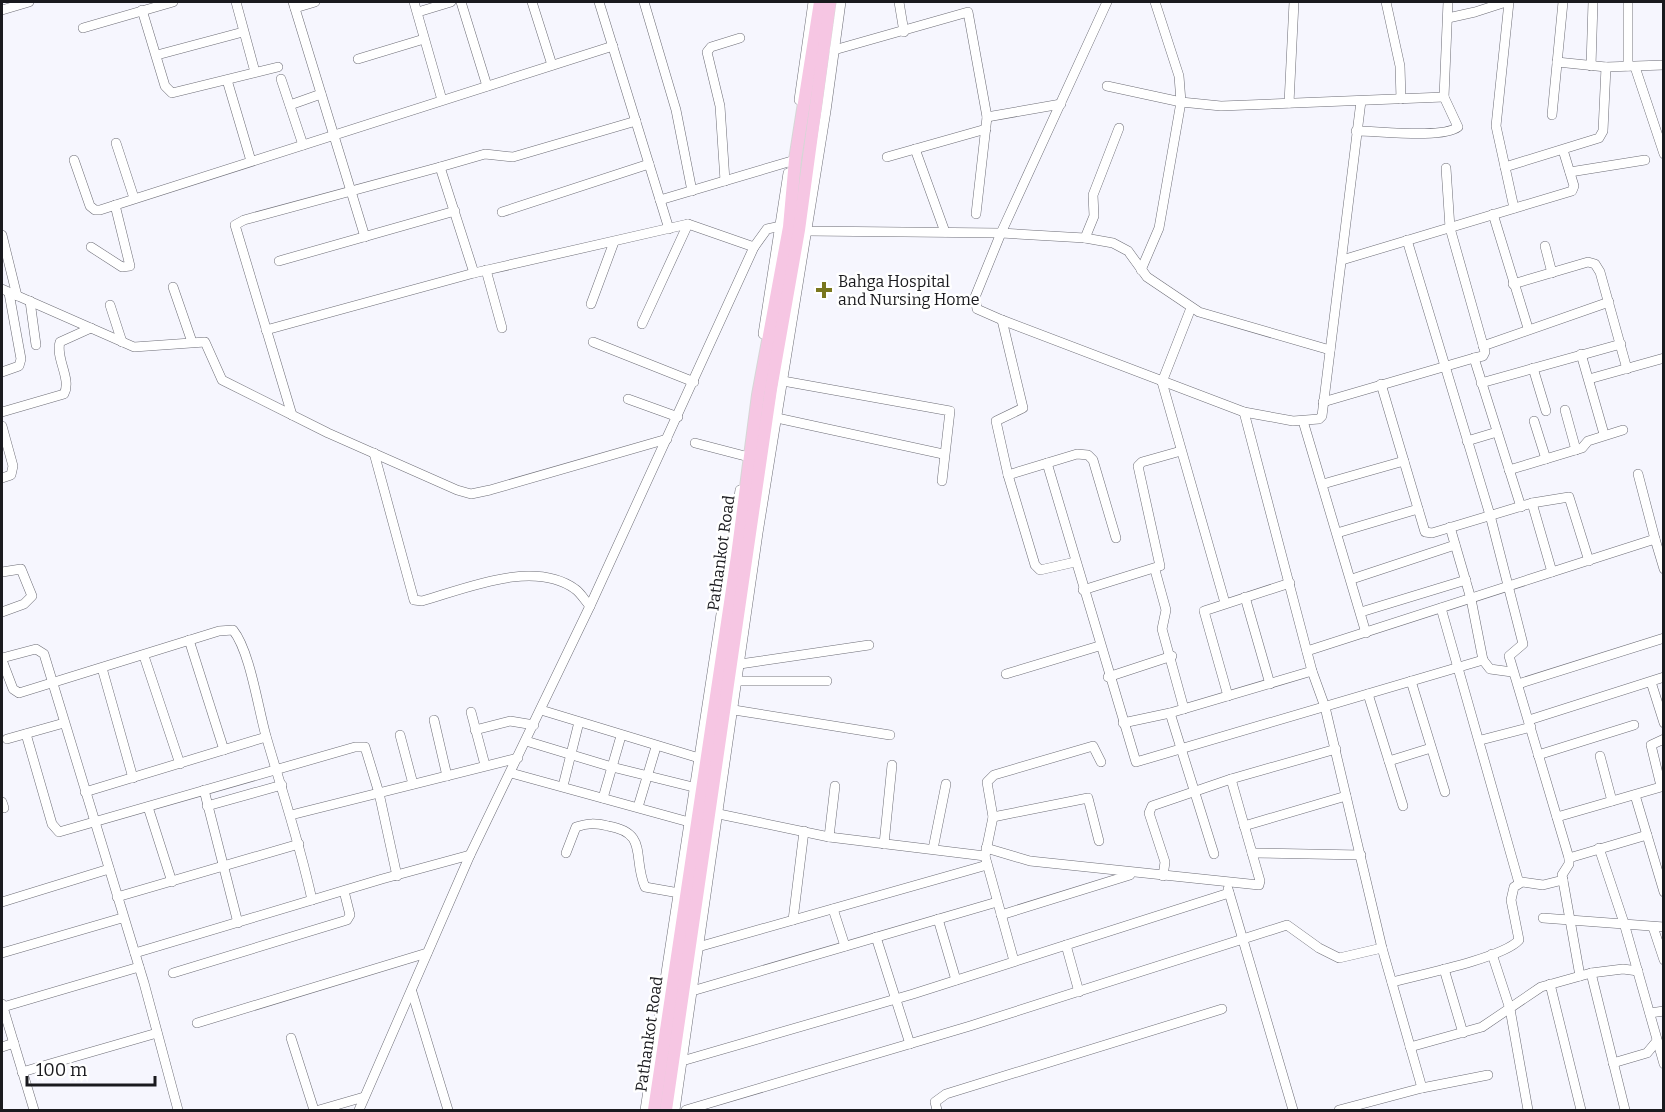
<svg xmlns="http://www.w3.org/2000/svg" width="1665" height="1112" font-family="Bitter,serif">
	<rect width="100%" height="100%" fill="#f6f6fe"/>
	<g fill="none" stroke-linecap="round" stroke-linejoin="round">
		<g stroke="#6d6d76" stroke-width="10">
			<g id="minor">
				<path d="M 236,2 L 255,72"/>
				<path d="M 293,2 L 365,237"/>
				<path d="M 414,2 L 442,100"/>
				<path d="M 461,2 L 487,86"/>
				<path d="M 532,2 L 552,65"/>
				<path d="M 599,2 L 669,229"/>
				<path d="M 644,2 L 676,110 L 692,191"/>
				<path d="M 899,2 L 904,32"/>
				<path d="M 1107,2 L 1001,233 L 975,297 L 977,309 L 1002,320 L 1244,412 L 1293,421 L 1319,419 L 1322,416 L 1361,101"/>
				<path d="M 1386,2 L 1400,66 L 1401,99"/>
				<path d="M 1509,2 L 1496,126 L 1514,208"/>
				<path d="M 295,8 L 315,2"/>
				<path d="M 2,10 L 29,2"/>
				<path d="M 142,10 L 165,86 L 172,93 L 278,67"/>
				<path d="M 418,12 L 451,2"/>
				<path d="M 1448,18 L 1475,12 L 1506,2"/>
				<path d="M 83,28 L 173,2"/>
				<path d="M 834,50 L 968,12 L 987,117 L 976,214"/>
				<path d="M 157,55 L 243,32"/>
				<path d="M 358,59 L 424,39"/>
				<path d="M 1557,62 L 1606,67 L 1664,65"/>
				<path d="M 1591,66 L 1593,2"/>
				<path d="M 1628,66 L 1628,2"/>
				<path d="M 1635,67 L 1664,154"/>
				<path d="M 281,79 L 303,145"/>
				<path d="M 227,80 L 251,161"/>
				<path d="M 1107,86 L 1181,102 L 1221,106 L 1444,97 L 1448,2"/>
				<path d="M 799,100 L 813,2"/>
				<path d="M 1289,103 L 1294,2"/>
				<path d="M 290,105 L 321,94"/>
				<path d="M 1552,115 L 1563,2"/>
				<path d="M 987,117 L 1061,104"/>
				<path d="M 1356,131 C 1379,131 1442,139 1458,127 L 1444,97"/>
				<path d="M 116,143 L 134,198"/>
				<path d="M 915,149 L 945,232"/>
				<path d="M 887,157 L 986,129"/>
				<path d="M 74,160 L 90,206 L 95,210 L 100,210 L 613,46"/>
				<path d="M 440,167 L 485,154 L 513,157 L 636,121"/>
				<path d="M 1505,167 L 1599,138 L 1603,131 L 1606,67"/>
				<path d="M 1446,168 L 1450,228 L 1485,352 L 1483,356 L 1474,358 L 1521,507"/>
				<path d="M 1570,172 L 1645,160"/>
				<path d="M 725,181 L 720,106 L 707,52 L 711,47 L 740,38"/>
				<path d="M 660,200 L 795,160"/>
				<path d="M 502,212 L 649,164"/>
				<path d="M 1493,214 L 1528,328"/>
				<path d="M 2,235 L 17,296"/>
				<path d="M 1085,238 L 1094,216 L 1093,195 L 1119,128"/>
				<path d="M 1407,240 L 1490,515 L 1523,644 L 1509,656 L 1569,858 L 1569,864 L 1562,875 L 1580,976"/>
				<path d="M 1545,246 L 1552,273"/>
				<path d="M 91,247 L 122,267 L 130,266 L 115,205"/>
				<path d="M 1342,260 L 1572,191 L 1574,186 L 1563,150"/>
				<path d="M 279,261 L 455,211"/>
				<path d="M 486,270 L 502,328"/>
				<path d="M 1141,270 L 1159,228 L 1181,102 L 1179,76 L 1155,2"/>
				<path d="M 1513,284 L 1588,262 L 1595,264 L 1600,272 L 1627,369"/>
				<path d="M 173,287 L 192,342"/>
				<path d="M 2,289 L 134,347 L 205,342 L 222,380 L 328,433 L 457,490 L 471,494 L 490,490 L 667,439"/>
				<path d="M 30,301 L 36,345"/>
				<path d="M 591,304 L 614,242"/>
				<path d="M 110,305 L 122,342"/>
				<path d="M 1191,308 L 1162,382 L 1225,603"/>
				<path d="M 1002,320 L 1023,408 L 996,421 L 1008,475 L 1035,565 L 1040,570 L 1075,562"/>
				<path d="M 642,324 L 688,224"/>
				<path d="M 266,330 L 474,273 L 688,224 L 754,247"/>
				<path d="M 763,334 L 788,173"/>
				<path d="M 593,342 L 694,382"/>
				<path d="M 1483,346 L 1609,302"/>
				<path d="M 1581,354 L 1604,434"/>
				<path d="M 1533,368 L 1546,411"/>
				<path d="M 2,372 L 19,366 L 21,359 L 9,293"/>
				<path d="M 1589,379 L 1664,358"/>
				<path d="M 783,381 L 950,411 L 942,481"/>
				<path d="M 1481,383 L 1621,344"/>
				<path d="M 1381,384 L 1425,532 L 1432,533 L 1532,503 L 1552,572 L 1655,539 L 1664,569"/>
				<path d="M 628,399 L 678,417"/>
				<path d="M 1323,402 L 1474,358"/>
				<path d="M 1565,410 L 1576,450"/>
				<path d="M 2,412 L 64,394 C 72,379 55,358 60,342 L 91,328"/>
				<path d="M 1244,412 L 1312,671 L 1325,707 L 1382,948 L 1422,1088"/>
				<path d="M 292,415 L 235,225 L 244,220 L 440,167 L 474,273"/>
				<path d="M 777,418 L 943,454"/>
				<path d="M 1303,421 L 1366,633"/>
				<path d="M 1534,421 L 1546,459"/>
				<path d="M 2,426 L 13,466 L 11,475 L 2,478"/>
				<path d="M 1467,441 L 1497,432"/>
				<path d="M 695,443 L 745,456"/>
				<path d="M 374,453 L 414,600 L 422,601 C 465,589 533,559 575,589 C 581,593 585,601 590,606"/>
				<path d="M 1047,463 L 1136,762 L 1483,660 L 1490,669 L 1512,672"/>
				<path d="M 1509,470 L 1582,448 L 1588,441 L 1623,430"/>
				<path d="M 1638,474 L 1655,539"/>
				<path d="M 1008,475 L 1077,454 L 1088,455 L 1093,460 L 1116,538"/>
				<path d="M 1323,484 L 1404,461"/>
				<path d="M 1532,503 L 1569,497 L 1589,561"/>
				<path d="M 1450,527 L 1471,599 L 1483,660"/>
				<path d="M 1337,533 L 1418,509"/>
				<path d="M 1155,570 L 1166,610 L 1162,629 L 1184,709"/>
				<path d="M 2,572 L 21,569 L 32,596 L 24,604 L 2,612"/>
				<path d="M 1352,579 L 1455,545"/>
				<path d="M 1083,590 L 1160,566 L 1138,466 L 1142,462 L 1181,451"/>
				<path d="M 1245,597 L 1270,684"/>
				<path d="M 1441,608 L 1519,883"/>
				<path d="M 1361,612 L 1466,580"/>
				<path d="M 189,640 L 224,750"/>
				<path d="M 1307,651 L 1552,572"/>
				<path d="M 144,656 L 180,764"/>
				<path d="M 2,658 L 36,649 L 44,654 L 144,983 L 178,1110"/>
				<path d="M 2,660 L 13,689 L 19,693 L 219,631 L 233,630 C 250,651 258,708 266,736 C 282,791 300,844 312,900"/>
				<path d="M 740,664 L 869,645"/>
				<path d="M 102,668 L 133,778"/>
				<path d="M 1006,674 L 1099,646"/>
				<path d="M 1108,677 L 1172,656"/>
				<path d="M 738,681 L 827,681"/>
				<path d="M 1411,681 L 1445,792"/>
				<path d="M 1651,682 L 1664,723"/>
				<path d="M 1518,684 L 1664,638"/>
				<path d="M 1368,694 L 1403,806"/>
				<path d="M 1228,696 L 1204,611 L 1290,583"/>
				<path d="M 541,710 L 699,758"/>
				<path d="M 734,710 L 890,735"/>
				<path d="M 471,712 L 485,765"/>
				<path d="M 1170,713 L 1214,854"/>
				<path d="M 434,720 L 447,776"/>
				<path d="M 1529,720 L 1664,677"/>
				<path d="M 1123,723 L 1170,713 L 1312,671"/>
				<path d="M 475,730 L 510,721 L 534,725"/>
				<path d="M 26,734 L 52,824 L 59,832 L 355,747 L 365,747 L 379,793 L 397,876"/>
				<path d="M 400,735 L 413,784"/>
				<path d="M 7,739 L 64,723"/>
				<path d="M 1481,740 L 1531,727"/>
				<path d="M 526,741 L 612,767 L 693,787"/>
				<path d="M 1538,755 L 1634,725"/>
				<path d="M 1600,756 L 1612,801"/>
				<path d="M 1389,761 L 1431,748"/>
				<path d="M 511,773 L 689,822"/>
				<path d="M 563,786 L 579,722"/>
				<path d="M 1661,786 L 1651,745 L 1664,739"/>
				<path d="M 204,790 L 238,923"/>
				<path d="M 85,792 L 266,737"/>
				<path d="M 1635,795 L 1664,892"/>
				<path d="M 603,798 L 621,736"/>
				<path d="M 2,802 L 4,808"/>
				<path d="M 207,806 L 282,785"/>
				<path d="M 148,807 L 172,882"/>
				<path d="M 638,807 L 656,747"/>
				<path d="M 719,814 L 829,837 L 985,856"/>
				<path d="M 291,815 L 518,758"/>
				<path d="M 993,817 L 1088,798 L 1099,841"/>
				<path d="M 1557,817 L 1664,786"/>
				<path d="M 1244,826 L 1346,796"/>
				<path d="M 829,837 L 835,786"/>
				<path d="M 884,844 L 892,765"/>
				<path d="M 986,848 L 1030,861 L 1259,885 L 1260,881 L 1231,779"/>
				<path d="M 1599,848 L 1624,923 L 1664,1064"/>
				<path d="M 933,849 L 946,784"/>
				<path d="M 566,853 L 576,827 C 588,823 595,823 608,826 C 649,833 632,857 645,887 L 679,893"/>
				<path d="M 1252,853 L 1361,855"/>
				<path d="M 1569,858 L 1647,835"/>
				<path d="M 1163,876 L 1165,862 L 1149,813 L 1152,806 L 1231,779 L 1336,749"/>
				<path d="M 1228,889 L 1293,1110"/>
				<path d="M 117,897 L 299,844"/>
				<path d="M 2,902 L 109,869"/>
				<path d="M 833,909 L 845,946"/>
				<path d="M 1001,915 L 1130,875"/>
				<path d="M 1543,918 L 1664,927"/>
				<path d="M 938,919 L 956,980"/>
				<path d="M 793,920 L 804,831"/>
				<path d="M 1653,927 L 1664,960"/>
				<path d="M 876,937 L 910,1044"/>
				<path d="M 1066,945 L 1079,992"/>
				<path d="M 698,947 L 987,865"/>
				<path d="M 2,953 L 122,918"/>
				<path d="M 135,953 L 382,879 L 470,855"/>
				<path d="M 1492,954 L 1510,1009 L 1528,1110"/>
				<path d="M 1014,961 L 985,856 L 993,817 L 987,782 L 994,775 L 1093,746 L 1101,762"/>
				<path d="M 1444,969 L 1463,1033"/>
				<path d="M 173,973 L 347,920 L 350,915 L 344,891"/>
				<path d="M 1591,973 L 1625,1110"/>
				<path d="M 1392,982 C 1419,975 1503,958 1519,940 L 1511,900 L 1514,887 L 1522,882 L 1543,885 L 1563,880"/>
				<path d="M 1550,984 L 1581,1110"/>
				<path d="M 692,991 L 997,902"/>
				<path d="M 412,992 L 448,1110"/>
				<path d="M 2,1004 L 34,1110"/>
				<path d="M 3,1007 L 139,967"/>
				<path d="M 1650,1013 L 1664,1011"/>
				<path d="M 197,1023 L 427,953"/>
				<path d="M 291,1038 L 314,1110"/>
				<path d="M 2,1047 L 14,1043"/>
				<path d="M 1410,1047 L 1482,1027 L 1541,987 L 1591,973 L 1623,969 L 1638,971"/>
				<path d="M 682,1061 L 913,994 L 1229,893"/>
				<path d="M 1613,1063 L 1647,1053 L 1657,1041"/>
				<path d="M 22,1072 L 157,1033"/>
				<path d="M 319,1110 L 364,1097"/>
				<path d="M 359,1110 L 470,855 L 590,606 L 754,247 L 767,229 L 781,226 L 807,231 L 1001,233 L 1085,238 L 1113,243 L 1128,251 L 1147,277 L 1199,312 L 1330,350"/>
				<path d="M 645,1110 L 740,490"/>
				<path d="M 675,1110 L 758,533 L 826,111 L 841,2"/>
				<path d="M 686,1110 L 970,1026 L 1287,925 L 1319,948 L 1339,958 L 1382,948"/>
				<path d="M 937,1110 L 935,1102 L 946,1094 L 1222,1009"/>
				<path d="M 1339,1110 L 1422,1088 L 1488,1075"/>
			</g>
		</g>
		<g stroke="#d6d6d6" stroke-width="14">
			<g id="highway">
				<path d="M 654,1110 L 737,556 L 758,395 L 789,227 L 795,160 L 820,2"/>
				<path d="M 666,1110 L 771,389 L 799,230 L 830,2"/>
			</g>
		</g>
		<use href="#minor" stroke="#fff" stroke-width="9"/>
		<use href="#highway" stroke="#f6c6e3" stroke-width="12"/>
	</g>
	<path fill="#7a771d" stroke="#fff" stroke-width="2" d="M821 281h6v6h6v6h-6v6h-6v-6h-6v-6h6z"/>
	<g text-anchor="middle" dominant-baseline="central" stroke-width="5" stroke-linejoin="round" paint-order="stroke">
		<g font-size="16" fill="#1a1a1e" stroke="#fff" text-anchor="start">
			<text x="838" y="281">Bahga Hospital<tspan x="838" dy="18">and Nursing Home</tspan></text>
		</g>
		<g font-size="16" fill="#1a1a1e" stroke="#fff">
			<text transform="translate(721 553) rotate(-82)">Pathankot Road</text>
			<text transform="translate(649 1034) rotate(-82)">Pathankot Road</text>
		</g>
	</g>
	<rect width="1665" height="1112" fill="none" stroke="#1a1a1e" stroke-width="6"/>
	<path d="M27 1076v9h128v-9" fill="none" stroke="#1a1a1e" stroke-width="3"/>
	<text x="36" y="1076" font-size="18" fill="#1a1a1e" stroke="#ffffff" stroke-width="4.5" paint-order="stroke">100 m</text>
</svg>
